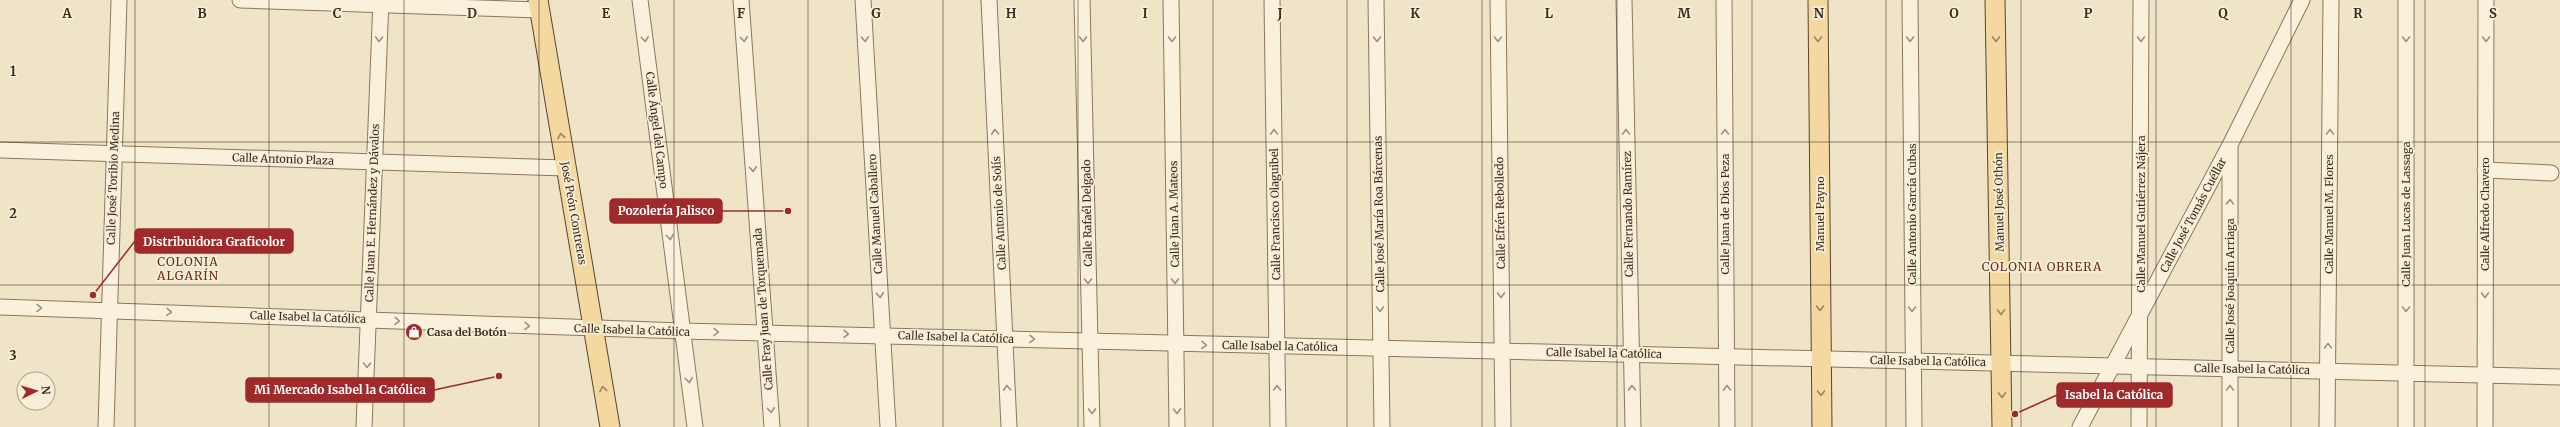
<svg xmlns="http://www.w3.org/2000/svg" width="2560" height="427" font-family="Merriweather,serif">
	<rect width="100%" height="100%" fill="#f0e4c8"/>
	<g fill="none" stroke-linecap="round" stroke-linejoin="round">
		<g stroke="#8d765c" stroke-width="17">
			<g id="minor">
				<path d="M 240,0 L 540,10"/>
				<path d="M 640,0 L 695,427"/>
				<path d="M 741,0 L 772,427"/>
				<path d="M 863,0 L 888,427"/>
				<path d="M 989,0 L 1009,427"/>
				<path d="M 1082,0 L 1092,427"/>
				<path d="M 1171,0 L 1177,427"/>
				<path d="M 1272,0 L 1278,427"/>
				<path d="M 1376,0 L 1382,427"/>
				<path d="M 1498,0 L 1503,427"/>
				<path d="M 1624,0 L 1633,427"/>
				<path d="M 1724,0 L 1727,427"/>
				<path d="M 1910,0 L 1914,427"/>
				<path d="M 2406,0 L 2406,427"/>
				<path d="M 0,150 L 566,168"/>
				<path d="M 2485,170 L 2551,173"/>
				<path d="M 0,307 L 682,331 L 2560,377"/>
				<path d="M 106,427 L 119,0"/>
				<path d="M 364,427 L 381,0"/>
				<path d="M 2080,427 L 2230,145 L 2302,0"/>
				<path d="M 2139,427 L 2141,0"/>
				<path d="M 2230,427 L 2230,148"/>
				<path d="M 2327,427 L 2331,0"/>
				<path d="M 2485,427 L 2486,0"/>
			</g>
		</g>
		<g stroke="#5b4430" stroke-width="21">
			<g id="major">
				<path d="M 538,0 L 610,427"/>
				<path d="M 1818,0 L 1822,427"/>
				<path d="M 1995,0 L 2002,427"/>
			</g>
		</g>
		<use href="#minor" stroke="#faf1dc" stroke-width="15"/>
		<use href="#major" stroke="#f3d9a0" stroke-width="19"/>
	</g>
	<defs><path id="oneway-chevron" d="M-2-3.5L2.5 0L-2 3.5" fill="none" stroke-width="1.6" stroke-linecap="round" stroke-linejoin="round"/></defs>
	<g stroke="#9c907e">
		<use href="#oneway-chevron" transform="translate(379 39) rotate(92)"/>
		<use href="#oneway-chevron" transform="translate(645 39) rotate(83)"/>
		<use href="#oneway-chevron" transform="translate(744 39) rotate(86)"/>
		<use href="#oneway-chevron" transform="translate(865 39) rotate(87)"/>
		<use href="#oneway-chevron" transform="translate(1083 39) rotate(89)"/>
		<use href="#oneway-chevron" transform="translate(1172 39) rotate(89)"/>
		<use href="#oneway-chevron" transform="translate(1377 39) rotate(89)"/>
		<use href="#oneway-chevron" transform="translate(1498 39) rotate(89)"/>
		<use href="#oneway-chevron" transform="translate(1910 39) rotate(90)"/>
		<use href="#oneway-chevron" transform="translate(2141 39) rotate(90)"/>
		<use href="#oneway-chevron" transform="translate(2406 39) rotate(90)"/>
		<use href="#oneway-chevron" transform="translate(2486 39) rotate(90)"/>
		<use href="#oneway-chevron" transform="translate(995 132) rotate(-93)"/>
		<use href="#oneway-chevron" transform="translate(1274 132) rotate(-91)"/>
		<use href="#oneway-chevron" transform="translate(1626 132) rotate(-91)"/>
		<use href="#oneway-chevron" transform="translate(1725 132) rotate(-90)"/>
		<use href="#oneway-chevron" transform="translate(2330 132) rotate(-90)"/>
		<use href="#oneway-chevron" transform="translate(753 169) rotate(86)"/>
		<use href="#oneway-chevron" transform="translate(2230 202) rotate(-90)"/>
		<use href="#oneway-chevron" transform="translate(670 237) rotate(83)"/>
		<use href="#oneway-chevron" transform="translate(1088 281) rotate(89)"/>
		<use href="#oneway-chevron" transform="translate(1175 281) rotate(89)"/>
		<use href="#oneway-chevron" transform="translate(880 295) rotate(87)"/>
		<use href="#oneway-chevron" transform="translate(1501 295) rotate(89)"/>
		<use href="#oneway-chevron" transform="translate(2485 295) rotate(90)"/>
		<use href="#oneway-chevron" transform="translate(39 308) rotate(2)"/>
		<use href="#oneway-chevron" transform="translate(1380 309) rotate(89)"/>
		<use href="#oneway-chevron" transform="translate(1912 309) rotate(90)"/>
		<use href="#oneway-chevron" transform="translate(2406 309) rotate(90)"/>
		<use href="#oneway-chevron" transform="translate(169 312) rotate(2)"/>
		<use href="#oneway-chevron" transform="translate(397 321) rotate(2)"/>
		<use href="#oneway-chevron" transform="translate(527 326) rotate(2)"/>
		<use href="#oneway-chevron" transform="translate(716 332) rotate(1)"/>
		<use href="#oneway-chevron" transform="translate(846 334) rotate(1)"/>
		<use href="#oneway-chevron" transform="translate(1032 339) rotate(1)"/>
		<use href="#oneway-chevron" transform="translate(1204 345) rotate(1)"/>
		<use href="#oneway-chevron" transform="translate(2328 346) rotate(-90)"/>
		<use href="#oneway-chevron" transform="translate(367 365) rotate(92)"/>
		<use href="#oneway-chevron" transform="translate(689 380) rotate(83)"/>
		<use href="#oneway-chevron" transform="translate(1007 388) rotate(-93)"/>
		<use href="#oneway-chevron" transform="translate(1277 388) rotate(-91)"/>
		<use href="#oneway-chevron" transform="translate(1632 388) rotate(-91)"/>
		<use href="#oneway-chevron" transform="translate(1727 388) rotate(-91)"/>
		<use href="#oneway-chevron" transform="translate(2230 388) rotate(-90)"/>
		<use href="#oneway-chevron" transform="translate(771 410) rotate(86)"/>
		<use href="#oneway-chevron" transform="translate(1092 411) rotate(89)"/>
		<use href="#oneway-chevron" transform="translate(1177 411) rotate(89)"/>
	</g>
	<g stroke="#988460">
		<use href="#oneway-chevron" transform="translate(1818 39) rotate(90)"/>
		<use href="#oneway-chevron" transform="translate(1996 39) rotate(89)"/>
		<use href="#oneway-chevron" transform="translate(561 136) rotate(-100)"/>
		<use href="#oneway-chevron" transform="translate(1820 308) rotate(90)"/>
		<use href="#oneway-chevron" transform="translate(2001 312) rotate(89)"/>
		<use href="#oneway-chevron" transform="translate(603 389) rotate(-100)"/>
		<use href="#oneway-chevron" transform="translate(1821 393) rotate(89)"/>
		<use href="#oneway-chevron" transform="translate(2002 395) rotate(89)"/>
	</g>
	<path fill="none" stroke="#3d2e20" stroke-width="1" stroke-opacity="0.55" d="M 135,0 L 135,427M 269,0 L 269,427M 404,0 L 404,427M 539,0 L 539,427M 674,0 L 674,427M 808,0 L 808,427M 943,0 L 943,427M 1078,0 L 1078,427M 1213,0 L 1213,427M 1347,0 L 1347,427M 1482,0 L 1482,427M 1617,0 L 1617,427M 1752,0 L 1752,427M 1886,0 L 1886,427M 2021,0 L 2021,427M 2156,0 L 2156,427M 2291,0 L 2291,427M 2425,0 L 2425,427M 0,142 L 2560,142M 0,285 L 2560,285"/>
	<defs>
		<g id="shop-disc" transform="scale(0.9)"><circle r="9.5" fill="#9e2a2b" stroke="#f7eed8"/><path d="M-5-2.5h2.3a2.7 3.5 0 0 1 5.4 0H5L5.5 6h-11ZM-1.5-2.5h3a1.5 2.3 0 0 0-3 0Z" fill="#fff"/></g>
	</defs>
	<g fill-rule="evenodd">
		<use href="#shop-disc" x="414" y="332"/>
	</g>
	<g text-anchor="middle" dominant-baseline="central" stroke-width="3.5" stroke-linejoin="round" paint-order="stroke">
		<g font-size="11" fill="#3d2e20" stroke="#f7eed8">
			<text transform="translate(657 130) rotate(83)">Calle Ángel del Campo</text>
			<text transform="translate(283 159) rotate(2)">Calle Antonio Plaza</text>
			<text transform="translate(113 178) rotate(-88)">Calle José Toribio Medina</text>
			<text transform="translate(1999 202) rotate(-91)">Manuel José Othón</text>
			<text transform="translate(372 213) rotate(-88)">Calle Juan E. Hernández y Dávalos</text>
			<text transform="translate(574 213) rotate(80)">José Peón Contreras</text>
			<text transform="translate(999 213) rotate(-93)">Calle Antonio de Solís</text>
			<text transform="translate(1087 213) rotate(-91)">Calle Rafaél Delgado</text>
			<text transform="translate(1500 213) rotate(-91)">Calle Efrén Rebolledo</text>
			<text transform="translate(875 214) rotate(-93)">Calle Manuel Caballero</text>
			<text transform="translate(1174 214) rotate(-91)">Calle Juan A. Mateos</text>
			<text transform="translate(1275 214) rotate(-91)">Calle Francisco Olaguibel</text>
			<text transform="translate(1379 214) rotate(-91)">Calle José María Roa Bárcenas</text>
			<text transform="translate(1628 214) rotate(-91)">Calle Fernando Ramírez</text>
			<text transform="translate(1725 214) rotate(-90)">Calle Juan de Dios Peza</text>
			<text transform="translate(1820 214) rotate(-90)">Manuel Payno</text>
			<text transform="translate(1912 214) rotate(-90)">Calle Antonio García Cubas</text>
			<text transform="translate(2141 214) rotate(-90)">Calle Manuel Gutiérrez Nájera</text>
			<text transform="translate(2329 214) rotate(-90)">Calle Manuel M. Flores</text>
			<text transform="translate(2406 214) rotate(-90)">Calle Juan Lucas de Lassaga</text>
			<text transform="translate(2485 214) rotate(-90)">Calle Alfredo Chavero</text>
			<text transform="translate(2193 215) rotate(-62)">Calle José Tomás Cuéllar</text>
			<text transform="translate(2230 286) rotate(-90)">Calle José Joaquín Arriaga</text>
			<text transform="translate(763 309) rotate(-94)">Calle Fray Juan de Torquemada</text>
			<text transform="translate(308 317) rotate(2)">Calle Isabel la Católica</text>
			<text transform="translate(632 330) rotate(2)">Calle Isabel la Católica</text>
			<text transform="translate(956 337) rotate(2)">Calle Isabel la Católica</text>
			<text transform="translate(1280 346) rotate(1)">Calle Isabel la Católica</text>
			<text transform="translate(1604 353) rotate(1)">Calle Isabel la Católica</text>
			<text transform="translate(1928 361) rotate(1)">Calle Isabel la Católica</text>
			<text transform="translate(2252 369) rotate(1)">Calle Isabel la Católica</text>
		</g>
		<g font-size="11" font-weight="bold" fill="#3d2e20" stroke="#f7eed8" text-anchor="start">
			<text x="427" y="332">Casa del Botón</text>
		</g>
		<g font-size="12" letter-spacing="1" fill="#6b2e1e" stroke="#f7eed8">
			<text x="188" y="261">COLONIA<tspan x="188" dy="14">ALGARÍN</tspan></text>
			<text x="2042" y="266">COLONIA OBRERA</text>
		</g>
	</g>
	<g font-size="13" text-anchor="middle" font-weight="bold" fill="#3d2e20" stroke="#f7eed8" stroke-width="3.5" stroke-linejoin="round" paint-order="stroke">
		<text x="67" y="18">A</text>
		<text x="202" y="18">B</text>
		<text x="337" y="18">C</text>
		<text x="472" y="18">D</text>
		<text x="606" y="18">E</text>
		<text x="741" y="18">F</text>
		<text x="876" y="18">G</text>
		<text x="1011" y="18">H</text>
		<text x="1145" y="18">I</text>
		<text x="1280" y="18">J</text>
		<text x="1415" y="18">K</text>
		<text x="1549" y="18">L</text>
		<text x="1684" y="18">M</text>
		<text x="1819" y="18">N</text>
		<text x="1954" y="18">O</text>
		<text x="2088" y="18">P</text>
		<text x="2223" y="18">Q</text>
		<text x="2358" y="18">R</text>
		<text x="2493" y="18">S</text>
		<text x="13" y="76">1</text>
		<text x="13" y="218">2</text>
		<text x="13" y="360">3</text>
	</g>
	<path fill="none" stroke="#9e2a2b" stroke-width="1.5" d="M788 211L722 211M93 295L135 241M499 376L434 390M2015 414L2057 395"/>
	<g fill="#9e2a2b" stroke="#f7eed8" stroke-width="1.5">
		<circle cx="788" cy="211" r="4"/>
		<circle cx="93" cy="295" r="4"/>
		<circle cx="499" cy="376" r="4"/>
		<circle cx="2015" cy="414" r="4"/>
	</g>
	<g fill="#9e2a2b" stroke="#9e2a2b" stroke-width="1.5">
		<rect x="610" y="199" width="112" height="24" rx="4"/>
		<rect x="135" y="229" width="158" height="24" rx="4"/>
		<rect x="246" y="378" width="188" height="24" rx="4"/>
		<rect x="2057" y="383" width="115" height="24" rx="4"/>
	</g>
	<g font-size="12" text-anchor="middle" font-weight="bold" fill="#fff">
		<text x="666" y="215">Pozolería Jalisco</text>
		<text x="214" y="246">Distribuidora Graficolor</text>
		<text x="340" y="394">Mi Mercado Isabel la Católica</text>
		<text x="2114" y="399">Isabel la Católica</text>
	</g>
	<g transform="translate(36 391) rotate(85)"><circle r="19" fill="#f7eed8" stroke="#ada18e"/>
	<path d="M0-3L7 15L0 10L-7 15Z" fill="#9e2a2b"/>
	<text y="-6" font-size="11" font-weight="bold" text-anchor="middle" fill="#3d2e20">N</text>
	</g>
</svg>
